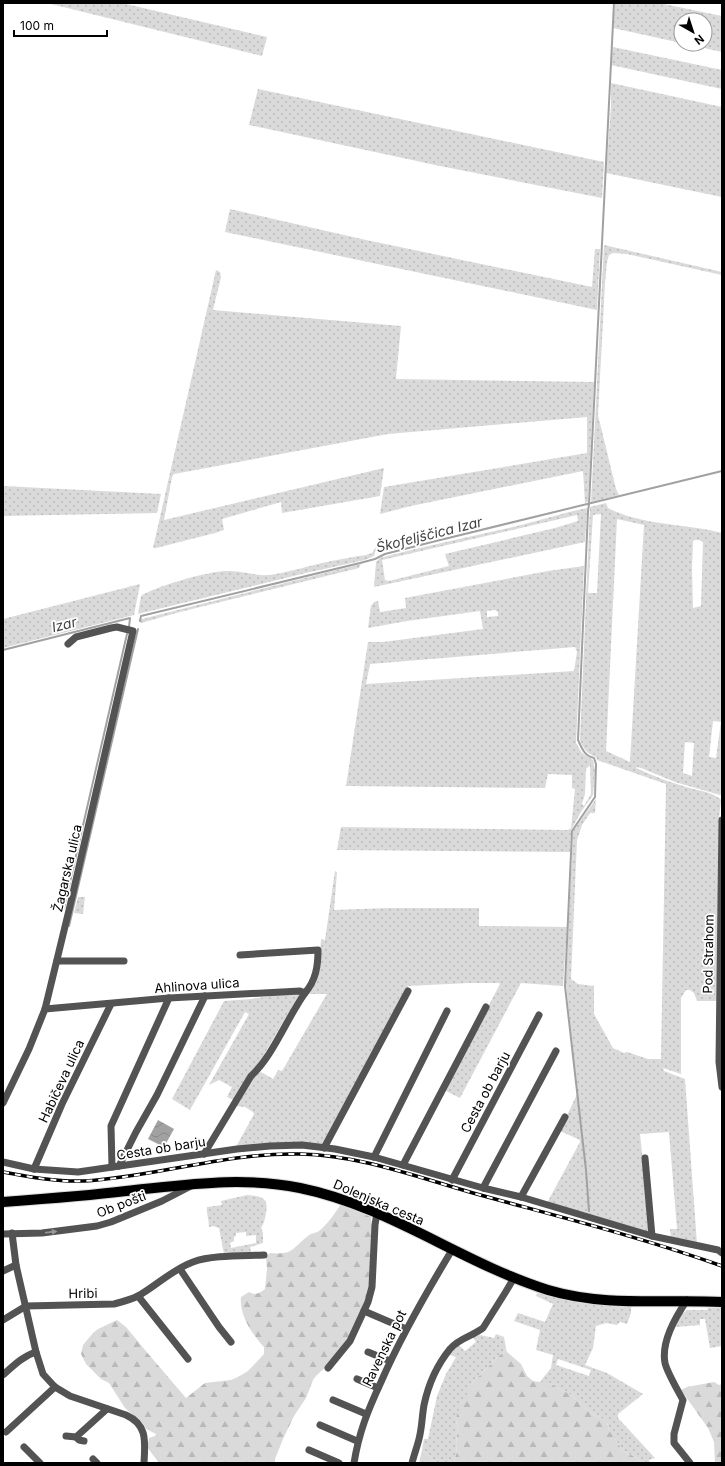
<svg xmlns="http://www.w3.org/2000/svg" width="725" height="1466" font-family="Inter,sans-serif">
	<defs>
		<pattern id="grass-dots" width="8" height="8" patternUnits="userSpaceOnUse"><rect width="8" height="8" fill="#dadada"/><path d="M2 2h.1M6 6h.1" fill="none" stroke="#b9b9b9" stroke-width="1.8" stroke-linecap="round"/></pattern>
		<pattern id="forest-firs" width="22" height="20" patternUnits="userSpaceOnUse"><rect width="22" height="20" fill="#dadada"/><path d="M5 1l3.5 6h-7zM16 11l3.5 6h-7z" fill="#b9b9b9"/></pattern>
		<pattern id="water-waves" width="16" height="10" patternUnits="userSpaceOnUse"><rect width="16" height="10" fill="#a1a1a1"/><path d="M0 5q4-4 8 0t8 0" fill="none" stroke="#898989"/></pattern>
	</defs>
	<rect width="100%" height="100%" fill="#fff"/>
	<g fill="url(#grass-dots)" fill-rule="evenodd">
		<path d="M 47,3 L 122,3 L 267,37 L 262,56 Z"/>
		<path d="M 615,3 L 659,3 L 722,16 L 722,52 L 686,44 L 705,44 L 705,20 L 681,20 L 681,43 L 613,28 Z"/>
		<path d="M 613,47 L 722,70 L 722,89 L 611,65 Z"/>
		<path d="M 611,83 L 722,107 L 722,197 L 606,173 L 611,107 Z"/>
		<path d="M 258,89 L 604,162 L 602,198 L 440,166 L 249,125 Z"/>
		<path d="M 230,209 L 366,240 L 592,287 L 595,249 L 600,249 L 597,310 L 225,232 Z"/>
		<path d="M 604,245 L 722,272 L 722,275 L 627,254 L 613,253 L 609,255 L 607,262 L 605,283 L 598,415 L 616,489 L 619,495 L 591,502 Z"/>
		<path d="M 216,270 L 220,272 L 221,277 L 213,310 L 401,326 L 396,379 L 594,382 L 588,502 L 585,503 L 583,471 L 411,506 L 380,514 L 384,487 L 587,453 L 587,417 L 388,434 L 174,474 L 172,477 L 164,520 L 384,468 L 380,496 L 282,513 L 281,502 L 222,519 L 224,530 L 215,533 L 156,548 L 153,548 Z"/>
		<path d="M 3,486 L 161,494 L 157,513 L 3,516 Z"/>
		<path d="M 606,503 L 608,508 C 643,526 684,523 722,533 L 722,794 L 720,795 L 675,782 L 641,768 L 637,767 L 636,768 C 650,774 665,781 680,785 C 690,789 715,792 721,800 L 719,818 L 717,1001 L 697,1001 L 694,993 L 690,990 L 686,990 L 681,998 L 681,1074 L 663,1068 L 664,1071 L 685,1079 L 697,1244 L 671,1238 L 670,1229 L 677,1229 L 669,1132 L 640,1134 L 650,1229 L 649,1231 L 647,1232 L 590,1214 L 547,1203 L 580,1142 L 580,1140 L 560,1131 L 577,1094 L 566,983 L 573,831 L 596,799 L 595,813 L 590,813 L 582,825 L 577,840 L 571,979 L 578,984 L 594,986 L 594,1014 L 613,1048 L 624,1053 L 627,1052 L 648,1059 L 661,1059 L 666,784 L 597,760 L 596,757 C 586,753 584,749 580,740 L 590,507 ZM 601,514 L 597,593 L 588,593 L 593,515 ZM 617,519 L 644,525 L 630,762 L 606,751 ZM 695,540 L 699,540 L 703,542 L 701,606 L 693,608 L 692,569 L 693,541 ZM 713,721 L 721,722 L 716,758 L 709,757 ZM 685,742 L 694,743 L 692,776 L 683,773 Z"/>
		<path d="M 587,508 L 585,542 L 374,587 L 376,562 L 380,558 C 424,546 469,537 513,527 C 538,521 562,513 587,508 ZM 577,515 L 578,521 L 555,528 L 445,554 L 449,566 L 389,581 L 385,580 L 382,560 Z"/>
		<path d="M 377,546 L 374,556 L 365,560 L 306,573 L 138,614 L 141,596 C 153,587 212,570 228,571 C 242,571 256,576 270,575 C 290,572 308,566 327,562 C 340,559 353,557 366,555 L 372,553 Z"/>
		<path d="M 361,564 L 359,568 L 180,612 L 141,623 L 138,620 Z"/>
		<path d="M 584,566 L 576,743 L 582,753 L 593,760 L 595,771 L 593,795 L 581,812 L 571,830 L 570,852 L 337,850 L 341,827 L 568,830 L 571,828 L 575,789 L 572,788 L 572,775 L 548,774 L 545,788 L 346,786 L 368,642 L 383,642 L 483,629 L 480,611 L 407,621 L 368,628 L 371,606 L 374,602 L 378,601 L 380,612 L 406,608 L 405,598 L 548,571 ZM 495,610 L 498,612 L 498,616 L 487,617 L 487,611 ZM 575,647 L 577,652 L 574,671 L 366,684 L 370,664 ZM 590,765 L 591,794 L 584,806 L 582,804 L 585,794 L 586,769 Z"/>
		<path d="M 140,584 L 134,615 L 3,648 L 3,619 Z"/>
		<path d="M 335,871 L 337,872 L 334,910 L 388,908 L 479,908 L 479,926 L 567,927 L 563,986 L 521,983 L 460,1098 L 444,1090 L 500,984 L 499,983 L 469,983 L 408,986 L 322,1144 L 236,1147 L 254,1114 L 253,1112 L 245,1107 L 235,1106 L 253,1077 L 261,1072 L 273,1079 L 278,1070 L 282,1071 L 327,994 L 307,994 L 320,957 L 321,939 L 325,940 Z"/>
		<path d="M 78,897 L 85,897 L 83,914 L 74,913 Z"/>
		<path d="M 292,993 L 299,993 L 300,995 L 296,1000 L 255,1070 L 233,1100 L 227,1097 L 232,1087 L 219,1080 L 209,1085 L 249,1014 L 245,1012 L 190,1110 L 172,1099 L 224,1001 L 251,999 Z"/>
		<path d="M 247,1195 C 261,1196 269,1197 266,1213 C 265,1219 264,1223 261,1228 L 263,1233 L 263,1243 L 250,1247 L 251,1252 L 224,1254 L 219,1228 L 213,1226 L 209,1227 C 209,1220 206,1212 207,1207 L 222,1205 L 221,1201 ZM 246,1232 L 246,1236 L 256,1235 L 256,1243 L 231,1248 L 230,1243 L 234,1241 L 234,1237 L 236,1236 L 236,1233 Z"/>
		<path d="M 537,1293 L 581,1303 L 631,1307 L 631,1313 L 627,1324 L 620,1322 L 617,1325 L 606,1323 L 596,1326 L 593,1348 L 585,1365 L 607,1373 L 643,1394 L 618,1414 L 618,1418 L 655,1458 L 649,1460 L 650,1463 L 642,1463 L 637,1458 L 623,1451 L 609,1430 L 607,1422 L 601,1418 L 592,1414 L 573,1396 L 549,1383 L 539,1383 L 551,1368 L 553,1355 L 536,1350 L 540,1330 L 514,1321 L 518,1313 L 545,1322 L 553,1304 L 536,1296 ZM 558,1359 L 591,1370 L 589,1376 L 556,1365 Z"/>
		<path d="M 708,1308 L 722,1308 L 722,1346 L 710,1348 L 705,1319 L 700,1319 L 700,1325 L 676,1327 C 678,1321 680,1314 687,1310 L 707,1310 Z"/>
		<path d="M 496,1334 L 504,1337 L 506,1349 L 473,1382 L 456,1421 L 458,1428 L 456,1445 L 457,1452 L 453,1463 L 435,1463 L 431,1457 L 422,1450 L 424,1439 L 428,1439 L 437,1396 L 446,1374 L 456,1357 L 450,1355 L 459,1345 L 465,1351 L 476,1342 L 473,1337 L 480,1335 L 494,1338 Z"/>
	</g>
	<g fill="url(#forest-firs)">
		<path d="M 341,1204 L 371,1217 L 373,1237 L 371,1289 L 347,1342 L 335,1358 L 316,1376 L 313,1380 L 306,1398 L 294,1416 L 283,1439 L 275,1459 L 275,1463 L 159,1463 L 147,1447 L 149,1438 L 155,1436 L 156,1434 L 146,1429 L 144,1425 L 125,1408 L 109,1383 L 101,1379 L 86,1364 L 81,1354 L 83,1345 L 93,1333 L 98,1329 L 117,1320 L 126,1327 L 145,1350 L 186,1398 L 205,1383 L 231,1380 L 238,1377 L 248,1371 L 264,1354 L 264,1347 C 252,1334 239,1315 241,1297 L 249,1292 C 256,1296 259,1293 265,1289 L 267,1269 L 266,1257 L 270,1253 C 294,1255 291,1249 308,1236 C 311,1233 316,1233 319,1231 C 328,1224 335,1213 341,1204 Z"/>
		<path d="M 506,1349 L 507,1352 L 521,1364 L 527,1376 L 533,1381 L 549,1383 L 553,1385 L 573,1396 L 592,1414 L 601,1418 L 607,1422 L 609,1430 L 623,1451 L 637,1458 L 642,1463 L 453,1463 L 457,1452 L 456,1445 L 458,1428 L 456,1421 L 457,1414 L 473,1382 Z"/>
		<path d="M 714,1382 L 719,1385 L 722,1384 L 722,1463 L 715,1463 L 714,1442 L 708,1428 L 681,1390 L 687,1387 Z"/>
		<path d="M 422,1450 L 431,1457 L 435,1463 L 419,1463 Z"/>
	</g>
	<path fill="url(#water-waves)" d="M 158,1120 L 174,1129 L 164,1147 L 148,1139 Z"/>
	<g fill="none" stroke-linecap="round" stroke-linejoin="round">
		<g stroke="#a1a1a1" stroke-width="2">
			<path d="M 140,621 L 141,616 L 360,563 L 375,559 L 385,554 L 432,542 L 722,471"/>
			<path d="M 3,650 L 130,618 L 129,627"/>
			<path d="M 64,908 L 127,634"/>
			<path d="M 69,926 L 138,629"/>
			<path d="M 589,1211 L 586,1170 L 565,986 L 572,831 L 595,797 L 596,764 L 594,758 C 584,756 582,748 578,740 L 588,511 L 589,504 L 614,3"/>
		</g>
		<g stroke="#dbdbdb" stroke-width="12">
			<path id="primary" d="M 3,1202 C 44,1199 85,1196 126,1191 C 186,1185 240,1176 300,1188 C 389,1206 462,1263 548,1290 C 605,1307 664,1299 722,1302"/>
		</g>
		<g stroke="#535353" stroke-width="7">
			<path d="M 722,820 L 719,1062 L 722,1087"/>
			<path d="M 57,961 L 124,961"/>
			<path d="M 45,1009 L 169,998 L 300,991 L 305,993 C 316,980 318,966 318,950 L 240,955"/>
			<path d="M 3,1103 L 29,1049 L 45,1009 L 70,906 L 133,631 L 117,627 L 111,628 L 76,637 L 68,644"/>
			<path d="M 324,1148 L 408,991"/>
			<path d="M 204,1154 L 251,1076 C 273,1056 287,1018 305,993"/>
			<path d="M 374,1157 L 447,1011"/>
			<path d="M 645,1158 L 652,1236"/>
			<path d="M 3,1162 L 34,1169 L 78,1172 L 237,1149 L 270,1146 L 302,1145 L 335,1149 L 374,1157 L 483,1188 L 521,1197 L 652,1236 L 718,1250 L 722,1253"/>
			<path d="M 403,1165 L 486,1007"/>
			<path d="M 119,1166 L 136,1132 L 157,1095 L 205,996"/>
			<path d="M 112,1167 L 111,1126 L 169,998"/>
			<path d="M 34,1169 L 62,1104 L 111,1004"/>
			<path d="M 452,1180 L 539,1015"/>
			<path d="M 483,1188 L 556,1051"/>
			<path d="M 521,1197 L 565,1117"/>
			<path d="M 12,1233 L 16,1265 L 36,1352 L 43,1374 L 55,1387 L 70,1396 L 126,1415 C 148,1425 145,1442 144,1463"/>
			<path d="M 3,1234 L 42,1233 L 97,1226 L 111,1222 L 162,1201 L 191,1186"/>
			<path d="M 180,1269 L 219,1327 L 231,1342"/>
			<path d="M 3,1271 L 16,1265"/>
			<path d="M 138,1296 L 188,1359"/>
			<path d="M 687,1300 C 675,1318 661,1342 665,1363 C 667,1372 678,1391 683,1400 L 674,1434 L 674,1443 L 690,1463"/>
			<path d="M 364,1311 L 406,1329"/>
			<path d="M 3,1320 L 26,1306 L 114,1304 C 122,1302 130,1300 138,1296 C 156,1286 173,1269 193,1262 C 212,1255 243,1256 264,1255"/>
			<path d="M 368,1352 L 390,1361"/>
			<path d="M 328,1368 L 350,1341 L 368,1302 L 372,1287 L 375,1225 L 377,1213"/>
			<path d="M 3,1375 C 13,1366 23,1356 36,1352"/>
			<path d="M 357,1379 L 378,1388"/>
			<path d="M 333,1400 L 366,1414"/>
			<path d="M 320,1425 L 357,1441"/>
			<path d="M 6,1432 L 55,1387"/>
			<path d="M 66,1436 L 76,1437"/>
			<path d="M 84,1441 L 79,1440 L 76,1437 L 107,1409"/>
			<path d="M 24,1447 L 40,1463"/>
			<path d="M 309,1450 L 339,1463"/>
			<path d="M 93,1459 L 97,1463"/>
			<path d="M 354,1463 C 359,1432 368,1410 381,1382 C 401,1336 426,1293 452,1250"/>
			<path d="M 412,1463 C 414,1455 417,1447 419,1439 C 422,1428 422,1416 424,1405 C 428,1386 437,1365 450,1349 C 459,1338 473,1336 483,1328 L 505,1293 L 514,1278"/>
		</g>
		<use href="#primary" stroke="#000" stroke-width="10"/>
		<g stroke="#000" stroke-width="3.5">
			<path id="rail" d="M 3,1172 C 30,1177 57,1182 84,1181 C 156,1177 227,1152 300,1154 C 359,1155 417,1177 473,1193 C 556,1216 641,1237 722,1266"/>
		</g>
		<use href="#rail" stroke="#fff" stroke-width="2" stroke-dasharray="6" stroke-linecap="butt"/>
	</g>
	<defs><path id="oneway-solid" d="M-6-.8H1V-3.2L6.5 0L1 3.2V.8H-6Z"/></defs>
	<use fill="#989898" href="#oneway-solid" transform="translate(51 1232) rotate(-7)"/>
	<g text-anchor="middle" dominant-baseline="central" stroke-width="3.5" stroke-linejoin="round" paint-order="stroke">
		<g font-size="13" fill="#000" stroke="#fff">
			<text transform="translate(67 868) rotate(-77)">Žagarska ulica</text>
			<text transform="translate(708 954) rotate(-89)">Pod Strahom</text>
			<text transform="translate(197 985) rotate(-4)">Ahlinova ulica</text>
			<text transform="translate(61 1081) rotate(-65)">Habičeva ulica</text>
			<text transform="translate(485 1092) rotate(-62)">Cesta ob barju</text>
			<text transform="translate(161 1148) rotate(-9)">Cesta ob barju</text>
			<text transform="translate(379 1202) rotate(23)">Dolenjska cesta</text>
			<text transform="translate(121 1204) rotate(-21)">Ob pošti</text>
			<text transform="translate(83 1293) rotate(-1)">Hribi</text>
			<text transform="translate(384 1348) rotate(-64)">Ravenska pot</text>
		</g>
		<g font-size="14" font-style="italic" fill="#424242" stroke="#fff">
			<text transform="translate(429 534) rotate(-14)">Škofeljščica Izar</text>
			<text transform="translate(64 624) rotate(-14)">Izar</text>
		</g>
	</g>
	<rect width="725" height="1466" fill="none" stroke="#000000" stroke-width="8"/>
	<g transform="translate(693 32) rotate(141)"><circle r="19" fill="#ffffff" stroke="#999999"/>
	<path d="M0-3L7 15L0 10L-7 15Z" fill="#000000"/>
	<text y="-6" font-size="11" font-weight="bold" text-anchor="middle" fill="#000000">N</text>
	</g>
	<path d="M14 30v6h93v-6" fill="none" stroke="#000000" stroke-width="2"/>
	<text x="20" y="30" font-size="12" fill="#000000" stroke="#ffffff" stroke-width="3" paint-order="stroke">100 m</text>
</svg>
